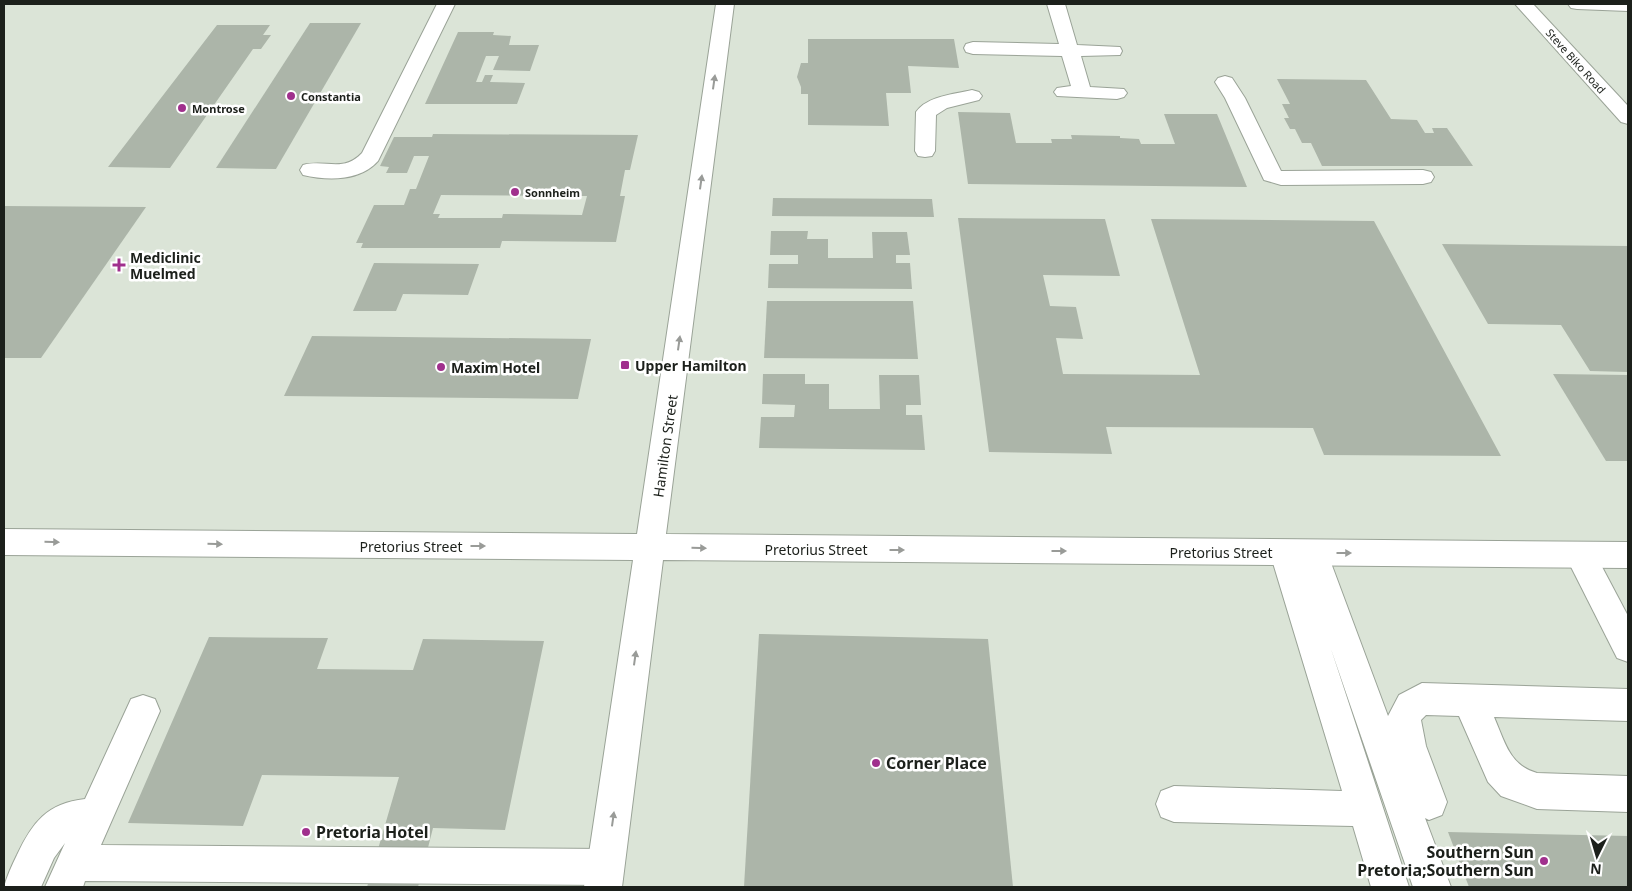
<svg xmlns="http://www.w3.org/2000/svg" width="1632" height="891" font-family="'Noto Sans',sans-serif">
	<rect width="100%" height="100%" fill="#dbe4d7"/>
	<g fill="#acb5a9" fill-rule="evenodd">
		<path d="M 310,23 L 361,23 L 276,169 L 216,168 Z"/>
		<path d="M 217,25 L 270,25 L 263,35 L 271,35 L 261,49 L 253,49 L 170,168 L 108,167 Z"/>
		<path d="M 458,32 L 494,32 L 493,35 L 511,36 L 509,45 L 539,45 L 530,71 L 493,70 L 499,56 L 486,56 L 476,82 L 482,82 L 485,75 L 493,75 L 490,82 L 525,83 L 517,104 L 425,104 Z"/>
		<path d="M 808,39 L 954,39 L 959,68 L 908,66 L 911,93 L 886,93 L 889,126 L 808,125 L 808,94 L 801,94 L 801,87 L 797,77 L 801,63 L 808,63 Z"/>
		<path d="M 1277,79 L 1366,80 L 1391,119 L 1417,120 L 1425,133 L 1434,133 L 1432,128 L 1447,128 L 1473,166 L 1322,166 L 1311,143 L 1302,143 L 1295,129 L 1290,129 L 1284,118 L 1289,118 L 1282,104 L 1290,104 Z"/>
		<path d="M 958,112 L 1010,113 L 1016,143 L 1052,143 L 1051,139 L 1072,139 L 1071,135 L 1120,136 L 1120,138 L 1139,139 L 1141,144 L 1175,144 L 1164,114 L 1217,114 L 1247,187 L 968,184 Z"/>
		<path d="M 433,134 L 638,135 L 630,170 L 625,170 L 620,196 L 625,196 L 616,242 L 502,241 L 500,248 L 361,248 L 363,243 L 356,243 L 374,205 L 404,205 L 410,189 L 416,189 L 429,156 L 414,156 L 407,173 L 386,173 L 389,167 L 380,166 L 394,137 L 432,137 ZM 441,195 L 587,196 L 582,215 L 503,214 L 502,218 L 438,218 L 440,214 L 433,214 Z"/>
		<path d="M 773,198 L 932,199 L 934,217 L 772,216 Z"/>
		<path d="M 4,206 L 146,207 L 41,358 L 4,358 Z"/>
		<path d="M 958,218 L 1105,219 L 1120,276 L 1043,275 L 1050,306 L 1076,307 L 1083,339 L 1056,338 L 1063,374 L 1200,375 L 1151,219 L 1374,221 L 1501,456 L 1324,455 L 1313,428 L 1106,427 L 1112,454 L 989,452 Z"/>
		<path d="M 771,231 L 808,231 L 807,239 L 828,239 L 828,258 L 873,258 L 872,232 L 907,232 L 910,255 L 896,255 L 896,263 L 910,263 L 912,289 L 768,288 L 769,264 L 798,264 L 798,255 L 770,255 Z"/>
		<path d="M 1442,244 L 1628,246 L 1628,372 L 1590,371 L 1561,325 L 1488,324 Z"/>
		<path d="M 374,263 L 479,264 L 468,295 L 403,294 L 396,311 L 353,311 Z"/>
		<path d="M 767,301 L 913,301 L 918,359 L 764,358 Z"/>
		<path d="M 312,336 L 591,339 L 578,399 L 284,396 Z"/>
		<path d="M 763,374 L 805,374 L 805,384 L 829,384 L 829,409 L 880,409 L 879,375 L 919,375 L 921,405 L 906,405 L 906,415 L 922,415 L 925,450 L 759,448 L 761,417 L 794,417 L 795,405 L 762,404 Z"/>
		<path d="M 1553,374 L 1628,375 L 1628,461 L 1606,461 Z"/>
		<path d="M 759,634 L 988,639 L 1013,887 L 744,887 Z"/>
		<path d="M 209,637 L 328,638 L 317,669 L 413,670 L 423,639 L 544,641 L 505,830 L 433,828 L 418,887 L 367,887 L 399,777 L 262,775 L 243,826 L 128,823 Z"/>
		<path d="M 1448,832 L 1628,836 L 1628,887 L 1469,887 Z"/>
	</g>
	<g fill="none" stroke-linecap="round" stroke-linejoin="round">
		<g stroke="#9aa397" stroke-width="2">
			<g id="minor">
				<path d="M 437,4 L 455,4 L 378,161 C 360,181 329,181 303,175 L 300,170 L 303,165 C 326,159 343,173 362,153 Z"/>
				<path d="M 1047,4 L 1065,4 L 1077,45 L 1120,47 L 1122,51 L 1120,55 L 1081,56 L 1090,87 L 1124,89 L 1127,93 L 1124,97 L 1117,99 L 1057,96 L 1054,92 L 1057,88 L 1071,86 L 1062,56 L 973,54 L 966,52 L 964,48 L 966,44 L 973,42 L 1059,44 Z"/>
				<path d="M 1225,76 L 1232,78 L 1245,98 L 1281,171 L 1423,170 L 1431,172 L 1434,177 L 1431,182 L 1423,184 L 1281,185 L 1264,180 L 1225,98 L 1215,82 L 1218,78 Z"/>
				<path d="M 972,90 L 979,92 L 982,96 L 979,100 L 947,108 L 936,115 L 935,151 L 932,156 L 925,157 L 918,156 L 915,151 L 916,112 C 927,96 955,94 972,90 Z"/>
				<path d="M 1285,540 L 1296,544 L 1299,551 L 1302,544 L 1313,540 L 1324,544 L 1388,716 L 1399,695 L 1422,683 L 1628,689 L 1628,721 L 1494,717 C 1505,742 1509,765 1537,773 L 1628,776 L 1628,812 L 1537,809 L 1501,796 L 1488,782 L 1459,716 L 1426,715 L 1421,720 L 1426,746 L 1447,802 L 1442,815 L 1429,820 L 1425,818 L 1451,887 L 1413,887 L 1331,649 L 1409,887 L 1371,887 L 1353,826 L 1174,822 L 1161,817 L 1156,804 L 1161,791 L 1174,786 L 1342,791 L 1270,553 L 1274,544 Z"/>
				<path d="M 1580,542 L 1591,546 L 1628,616 L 1628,662 L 1617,658 L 1565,555 L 1569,546 Z"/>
				<path d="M 143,695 L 155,699 L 160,711 L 101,845 L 606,849 L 619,854 L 624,867 L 619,880 L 606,885 L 85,881 L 83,887 L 45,887 L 65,843 L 54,858 L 41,887 L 4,887 C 7,876 12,865 17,855 C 32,823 47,803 85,799 L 131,699 Z"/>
			</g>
		</g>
		<g stroke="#9aa397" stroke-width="2">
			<g id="major">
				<path d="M 716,4 L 734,4 L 666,534 L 1628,542 L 1628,568 L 663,560 L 622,887 L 584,887 L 633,560 L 4,555 L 4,529 L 637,534 Z"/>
				<path d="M 1515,4 L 1533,4 L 1628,106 L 1628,124 L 1621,122 Z"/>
				<path d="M 1568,4 L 1628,4 L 1628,11 L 1577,9 L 1571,8 Z"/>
			</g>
		</g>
		<use href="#minor" fill="#fff" fill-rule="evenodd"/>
		<use href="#major" fill="#fff" fill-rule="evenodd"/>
	</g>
	<defs><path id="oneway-solid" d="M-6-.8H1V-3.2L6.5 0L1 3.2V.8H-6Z" transform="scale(1.25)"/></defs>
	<g fill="#999b98">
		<use href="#oneway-solid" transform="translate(714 82) rotate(-82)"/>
		<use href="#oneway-solid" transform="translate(701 182) rotate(-82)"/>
		<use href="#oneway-solid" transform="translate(679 343) rotate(-82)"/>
		<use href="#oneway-solid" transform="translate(52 542) rotate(1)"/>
		<use href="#oneway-solid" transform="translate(215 544) rotate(1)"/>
		<use href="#oneway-solid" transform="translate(478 546)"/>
		<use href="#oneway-solid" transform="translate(699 548) rotate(1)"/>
		<use href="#oneway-solid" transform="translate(897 550)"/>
		<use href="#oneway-solid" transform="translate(1059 551)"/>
		<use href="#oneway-solid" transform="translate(1344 553)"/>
		<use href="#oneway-solid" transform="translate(635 658) rotate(-82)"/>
		<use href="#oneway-solid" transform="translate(613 819) rotate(-82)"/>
	</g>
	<g fill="#a0308d" stroke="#fff" stroke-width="2">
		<circle cx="291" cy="96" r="5"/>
		<circle cx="182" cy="108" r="5"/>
		<circle cx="515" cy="192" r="5"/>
		<path d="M116.5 257.5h5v5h5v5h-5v5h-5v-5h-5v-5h5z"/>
		<rect x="620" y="360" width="10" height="10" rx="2.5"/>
		<circle cx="441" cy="367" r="5"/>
		<circle cx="876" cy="763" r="5"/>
		<circle cx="306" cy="832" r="5"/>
		<circle cx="1544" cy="861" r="5"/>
	</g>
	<g text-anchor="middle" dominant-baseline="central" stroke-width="5" stroke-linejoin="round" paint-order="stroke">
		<g font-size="11" fill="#1c201b" stroke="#fff">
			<text transform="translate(1576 61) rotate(48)">Steve Biko Road</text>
		</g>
		<g font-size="11" font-weight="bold" fill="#1c201b" stroke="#fff" text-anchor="start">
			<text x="301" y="96">Constantia</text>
			<text x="192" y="108">Montrose</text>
			<text x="525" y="192">Sonnheim</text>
		</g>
		<g font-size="14" font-weight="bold" fill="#1c201b" stroke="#fff" text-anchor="start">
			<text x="130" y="257">Mediclinic<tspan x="130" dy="16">Muelmed</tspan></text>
			<text x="635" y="365">Upper Hamilton</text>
			<text x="451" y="367">Maxim Hotel</text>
		</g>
		<g font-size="14" fill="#1c201b" stroke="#fff">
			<text transform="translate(665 446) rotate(-82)">Hamilton Street</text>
			<text x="411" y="546">Pretorius Street</text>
			<text x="816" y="549">Pretorius Street</text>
			<text x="1221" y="552">Pretorius Street</text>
		</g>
		<g font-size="16" font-weight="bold" fill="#1c201b" stroke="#fff" text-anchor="start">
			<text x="886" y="763">Corner Place</text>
			<text x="316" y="832">Pretoria Hotel</text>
			<text x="1534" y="852" text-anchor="end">Southern Sun<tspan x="1534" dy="18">Pretoria;Southern Sun</tspan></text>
		</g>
	</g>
	<rect width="1632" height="891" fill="none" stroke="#1c201b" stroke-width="10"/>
	<g transform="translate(1597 856) rotate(185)" stroke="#ffffff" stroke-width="4" paint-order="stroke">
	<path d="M0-4L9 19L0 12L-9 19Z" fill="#1c201b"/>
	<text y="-8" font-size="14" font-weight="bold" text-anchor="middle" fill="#1c201b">N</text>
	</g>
</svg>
